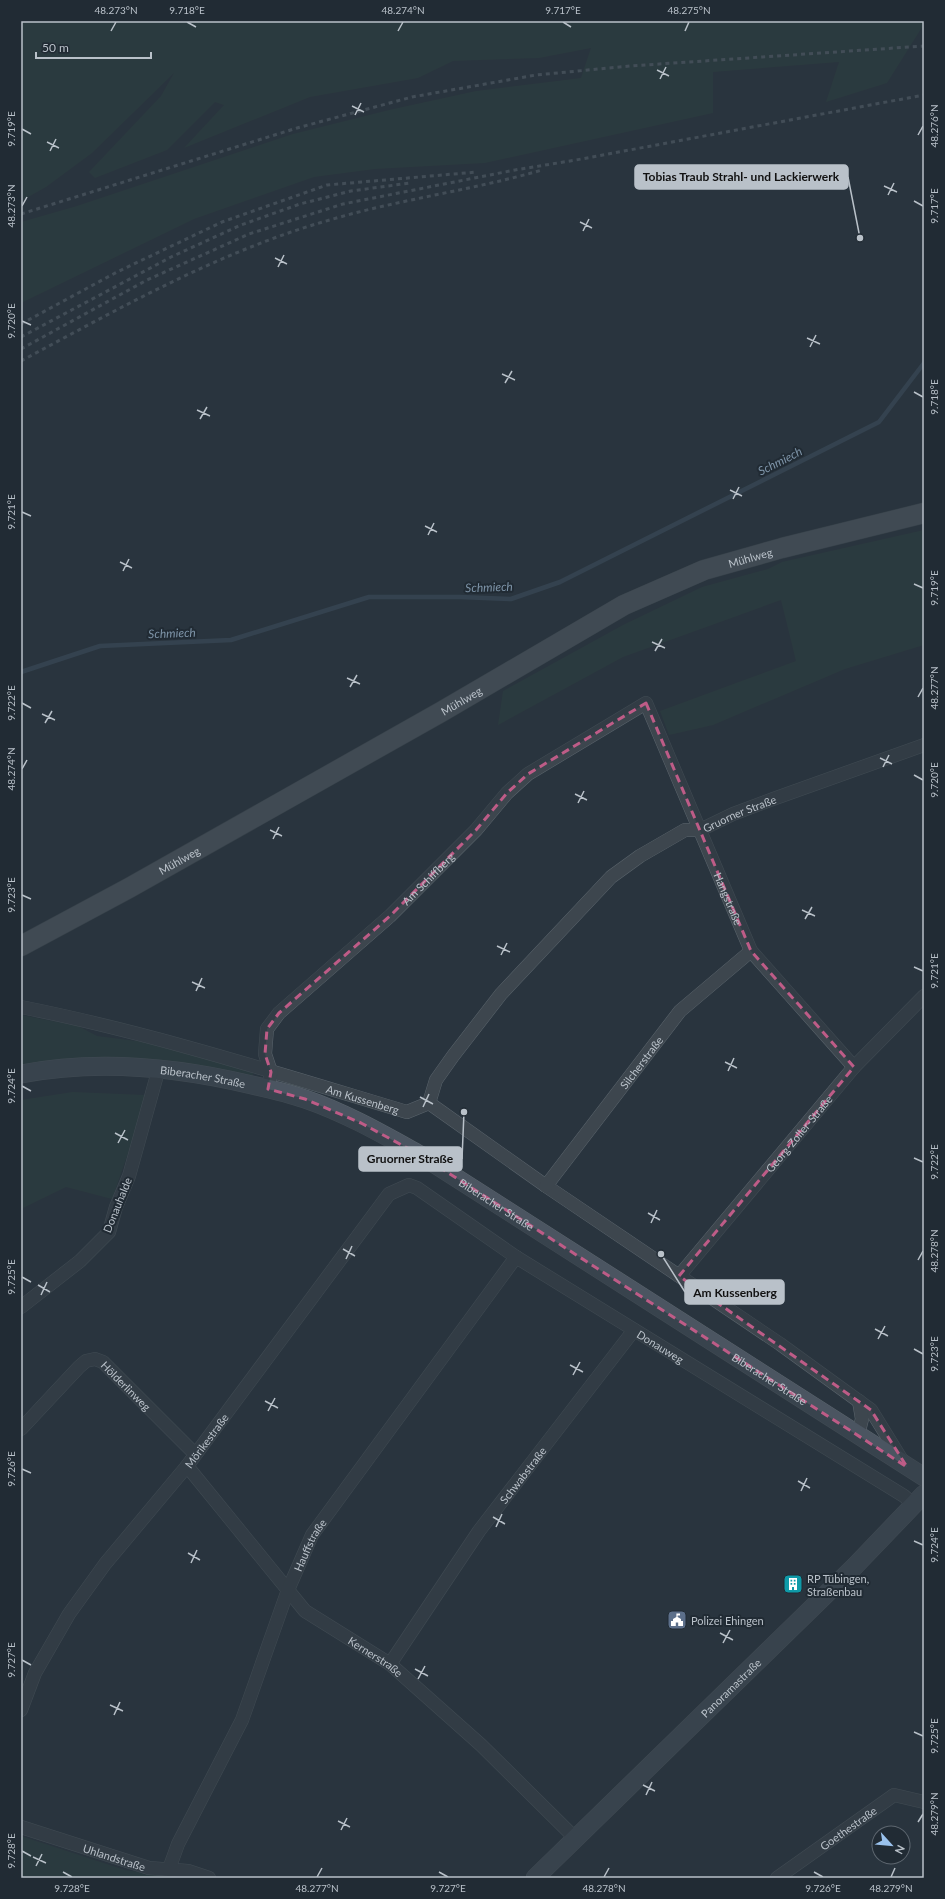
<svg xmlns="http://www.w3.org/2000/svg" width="945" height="1899" font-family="Lato,sans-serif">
	<rect width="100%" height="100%" fill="#29343e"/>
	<g fill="#2c4140">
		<path d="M 21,21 L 924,21 L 924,24 L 887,83 L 826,102 L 839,62 L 713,72 L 713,113 L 485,163 L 375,169 L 314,177 L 194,219 L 21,303 L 21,222 L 77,206 L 293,134 L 389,110 L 476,91 L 581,78 L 591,48 L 539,58 L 453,61 L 418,78 L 310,97 L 184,148 L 224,105 L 215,102 L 167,150 L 95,178 L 89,172 L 161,96 L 174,73 L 92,153 L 46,187 L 21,201 Z"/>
		<path d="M 924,530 L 924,645 L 845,669 L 713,725 L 669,735 L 660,711 L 796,661 L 781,600 L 623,657 L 498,725 L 503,691 L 623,625 L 702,587 L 768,569 L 782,562 Z"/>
		<path d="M 21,1015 L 78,1026 L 97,1036 L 144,1042 L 209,1059 L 253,1073 L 252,1079 L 149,1063 L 68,1059 L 21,1066 Z"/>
		<path d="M 73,1092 L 145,1095 L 133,1139 L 112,1199 L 66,1187 L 21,1209 L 21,1100 Z"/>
		<path d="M 21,1836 L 125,1870 L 181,1878 L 21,1878 Z"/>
	</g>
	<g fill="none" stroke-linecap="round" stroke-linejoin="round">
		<path stroke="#415365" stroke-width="4.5" d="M 21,672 L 100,646 L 231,640 L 369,597 L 460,597 L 511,599 L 560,582 L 879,422 L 924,363"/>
		<g stroke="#5a646c" stroke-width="14">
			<g id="street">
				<path id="s1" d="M 21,1007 C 152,1033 280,1074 407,1112 L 429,1103"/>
				<path id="s2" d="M 268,1089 L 271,1072 L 265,1054 L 267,1029 L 279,1013 L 390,916 L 476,830 L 507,793 L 528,774 L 646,703 L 751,951 L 854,1067"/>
				<path id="s3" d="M 429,1103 L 436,1080 L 453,1056 L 501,994 L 611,877 L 640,856 L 685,830 L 700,830 L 733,814 L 773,799 L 924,745"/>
				<path d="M 429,1103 L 546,1186 L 780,1344 L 871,1410 L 903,1462"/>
				<path id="s4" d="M 546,1186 L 680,1011 L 751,951"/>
				<path id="s5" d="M 679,1276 L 854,1067 L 924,996"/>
				<path d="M 21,1307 L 80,1261 L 109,1232 L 116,1207 L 129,1176 L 159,1068"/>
				<path id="s6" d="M 21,1429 L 79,1367 L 86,1361 L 95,1359 L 103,1362 L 195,1454"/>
				<path d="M 858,1435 L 862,1419 L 859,1401"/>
				<path id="s7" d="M 187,1466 L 305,1611 L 390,1664 L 481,1745 L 575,1838"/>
				<path id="s8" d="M 390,1664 L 479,1531 L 634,1330"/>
				<path id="s9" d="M 21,1710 L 35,1673 L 69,1614 L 105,1564 L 187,1466 L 389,1194 L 409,1185 L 417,1188 L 516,1257 L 904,1496 L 914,1505"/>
				<path id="s10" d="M 21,1827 L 149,1868 L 188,1871 L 209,1878"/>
				<path id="s11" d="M 169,1869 L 178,1844 L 242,1720 L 288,1590 L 312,1535 L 516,1257"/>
				<path id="s12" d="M 777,1878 L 894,1795 L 924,1802"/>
			</g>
		</g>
		<g stroke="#5a646c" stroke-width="19">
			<g id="secondary">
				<path id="s13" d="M 21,1074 C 98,1059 177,1067 252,1085 C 270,1089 288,1093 305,1099 C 346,1113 384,1135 422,1156 L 924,1477"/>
				<path id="s14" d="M 535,1878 L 855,1566 L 924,1494"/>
			</g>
		</g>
		<g stroke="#464f57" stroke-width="21">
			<g id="primary">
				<path id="s15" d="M 21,946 L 129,888 L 441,712 L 624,605 L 704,570 L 782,548 L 924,513"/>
			</g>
		</g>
		<use href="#street" stroke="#3d464e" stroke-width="13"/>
		<use href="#secondary" stroke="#4b5561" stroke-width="18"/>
		<use href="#primary" stroke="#5b656e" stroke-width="20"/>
		<g stroke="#5f6a75" stroke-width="3" stroke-dasharray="4 4" stroke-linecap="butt">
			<path d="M 21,214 L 297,128 L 412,97 L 536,75 L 630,66 L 924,46"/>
			<path d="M 21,324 L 117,272 L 222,222 L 327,185 L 477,172"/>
			<path d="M 21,337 L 171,257 L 241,225 L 300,204 L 351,191 L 410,183"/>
			<path d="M 21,349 L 147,280 L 249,234 L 343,204 L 515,170 L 576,160 L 924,95"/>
			<path d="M 21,361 C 122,307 222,250 333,219 C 402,199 473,190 542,170"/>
		</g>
	</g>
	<path d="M0 0H945V1899H0ZM 646,703 L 751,951 L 854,1067 L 679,1276 L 871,1410 L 907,1467 L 422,1156 L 361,1123 L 305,1099 L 268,1089 L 271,1072 L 265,1054 L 267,1029 L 279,1013 L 390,916 L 476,830 L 507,793 L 528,774 Z" fill="#29343e" fill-opacity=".55" fill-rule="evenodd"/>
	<path fill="none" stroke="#be5c87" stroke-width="3" stroke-dasharray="8 5" stroke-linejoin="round" d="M 646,703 L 751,951 L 854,1067 L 679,1276 L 871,1410 L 907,1467 L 422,1156 L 361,1123 L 305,1099 L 268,1089 L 271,1072 L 265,1054 L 267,1029 L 279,1013 L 390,916 L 476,830 L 507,793 L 528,774 Z"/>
	<path fill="none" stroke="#b9c1c9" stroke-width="1.5" d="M 187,22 L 196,27M 563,22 L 571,27M 111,31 L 116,22M 398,31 L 403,22M 685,31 L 689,22M 657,70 L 669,76M 660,79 L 666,67M 352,106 L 364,112M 355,115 L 361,103M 22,129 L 31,134M 918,135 L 923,126M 47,142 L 59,148M 50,151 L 56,139M 884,186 L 897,192M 888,195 L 894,183M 914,201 L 923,206M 22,206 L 27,197M 580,222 L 592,228M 583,231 L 589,219M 275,258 L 287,264M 278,267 L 284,255M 22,321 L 31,325M 807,338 L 820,344M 810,347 L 816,335M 502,374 L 515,380M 505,383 L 512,371M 914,392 L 923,397M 197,410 L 210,416M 200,419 L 207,407M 730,490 L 742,496M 733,499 L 739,487M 22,512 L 31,516M 425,526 L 437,532M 428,535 L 434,523M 120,562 L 132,568M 123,571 L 129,559M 914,584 L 923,588M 652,642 L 665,648M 655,651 L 662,639M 347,678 L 360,684M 350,687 L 357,675M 918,697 L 923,688M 22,703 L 31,708M 42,714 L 55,720M 45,723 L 52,711M 880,758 L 892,764M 883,767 L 889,755M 22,769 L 27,760M 914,775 L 923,780M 575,794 L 587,800M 578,803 L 584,791M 270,830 L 282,836M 273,839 L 279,827M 22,895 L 31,899M 802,910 L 815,916M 805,919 L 812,907M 497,946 L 510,952M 501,955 L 507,943M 914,967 L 923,971M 192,982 L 205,988M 196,991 L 202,978M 725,1062 L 737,1068M 728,1071 L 734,1058M 22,1086 L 31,1091M 420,1097 L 433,1104M 423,1107 L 429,1094M 115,1133 L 128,1140M 118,1143 L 125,1130M 914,1158 L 923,1162M 648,1213 L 660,1220M 651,1223 L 657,1210M 343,1249 L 355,1256M 346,1259 L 352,1246M 918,1260 L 923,1251M 22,1277 L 31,1282M 38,1285 L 50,1292M 41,1295 L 47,1282M 875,1329 L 888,1336M 878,1339 L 885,1326M 914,1349 L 923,1354M 570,1365 L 583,1372M 573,1375 L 580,1362M 265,1401 L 278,1408M 268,1411 L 275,1398M 22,1469 L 31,1473M 798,1481 L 810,1488M 801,1491 L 807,1478M 493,1517 L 505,1524M 496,1527 L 502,1514M 914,1541 L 923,1545M 188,1553 L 200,1560M 191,1563 L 197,1550M 720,1633 L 733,1640M 723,1643 L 730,1630M 22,1660 L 31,1665M 415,1669 L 428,1676M 418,1679 L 425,1666M 110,1705 L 123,1711M 114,1715 L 120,1702M 914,1732 L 923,1736M 643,1785 L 655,1791M 646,1795 L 652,1782M 338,1821 L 350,1827M 918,1822 L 923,1814M 341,1830 L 347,1818M 22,1851 L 31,1856M 33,1857 L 46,1863M 36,1866 L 42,1854M 63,1872 L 72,1877M 439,1872 L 448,1877M 814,1872 L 823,1877M 317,1877 L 322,1868M 604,1877 L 609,1868M 891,1877 L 895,1868"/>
	<defs>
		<g id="building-square" transform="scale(1)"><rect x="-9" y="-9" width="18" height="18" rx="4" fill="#0f9aa8" stroke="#212b34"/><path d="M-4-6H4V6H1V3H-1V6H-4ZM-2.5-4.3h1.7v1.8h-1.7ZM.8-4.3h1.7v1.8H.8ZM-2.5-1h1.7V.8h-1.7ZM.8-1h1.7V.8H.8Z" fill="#fff"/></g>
		<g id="civic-square" transform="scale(1)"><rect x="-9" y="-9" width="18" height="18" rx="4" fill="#5c6f8a" stroke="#212b34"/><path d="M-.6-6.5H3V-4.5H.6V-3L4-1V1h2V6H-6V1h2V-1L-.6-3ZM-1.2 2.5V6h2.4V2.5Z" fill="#fff"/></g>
	</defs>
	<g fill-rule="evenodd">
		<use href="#building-square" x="793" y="1584"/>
		<use href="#civic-square" x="677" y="1620"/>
	</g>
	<g text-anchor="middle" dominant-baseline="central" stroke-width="4" stroke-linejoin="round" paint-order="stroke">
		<g font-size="11" fill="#b9c1c9" stroke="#212b34">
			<text stroke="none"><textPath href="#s15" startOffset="828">Mühlweg</textPath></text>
			<text stroke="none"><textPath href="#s15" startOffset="504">Mühlweg</textPath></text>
			<text stroke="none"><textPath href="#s3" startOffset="438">Gruorner Straße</textPath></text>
			<text stroke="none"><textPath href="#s15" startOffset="180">Mühlweg</textPath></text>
			<text stroke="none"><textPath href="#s2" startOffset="282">Am Schiffberg</textPath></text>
			<text stroke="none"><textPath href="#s2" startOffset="777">Hangstraße</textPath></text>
			<text stroke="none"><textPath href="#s4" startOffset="156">Silcherstraße</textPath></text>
			<text stroke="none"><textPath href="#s13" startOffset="183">Biberacher Straße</textPath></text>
			<text stroke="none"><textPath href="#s1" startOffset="354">Am Kussenberg</textPath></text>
			<text stroke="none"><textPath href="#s5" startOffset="186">Georg-Zoller-Straße</textPath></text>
			<text stroke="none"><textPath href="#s13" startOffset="507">Biberacher Straße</textPath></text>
			<text transform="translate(117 1205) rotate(-68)">Donauhalde</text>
			<text stroke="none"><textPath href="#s9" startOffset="957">Donauweg</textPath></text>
			<text stroke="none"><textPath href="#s13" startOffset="831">Biberacher Straße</textPath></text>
			<text stroke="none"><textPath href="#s6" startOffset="145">Hölderlinweg</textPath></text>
			<text stroke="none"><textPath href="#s9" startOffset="329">Mörikestraße</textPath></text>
			<text stroke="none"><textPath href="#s8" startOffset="231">Schwabstraße</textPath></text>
			<text stroke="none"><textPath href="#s11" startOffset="354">Hauffstraße</textPath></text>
			<text stroke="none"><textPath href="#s7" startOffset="271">Kernerstraße</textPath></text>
			<text stroke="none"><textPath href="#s14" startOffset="273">Panoramastraße</textPath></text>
			<text stroke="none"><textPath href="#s12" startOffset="87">Goethestraße</textPath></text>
			<text stroke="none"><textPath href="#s10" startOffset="98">Uhlandstraße</textPath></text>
		</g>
		<g font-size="11" fill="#b9c1c9" stroke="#212b34" text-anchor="start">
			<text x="807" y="1578">RP Tübingen,<tspan x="807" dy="13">Straßenbau</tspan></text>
			<text x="691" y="1620">Polizei Ehingen</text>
		</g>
		<g font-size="12" font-style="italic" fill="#7e94a8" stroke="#212b34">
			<text transform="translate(780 461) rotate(-27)">Schmiech</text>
			<text transform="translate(489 587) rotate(-2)">Schmiech</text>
			<text transform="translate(172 633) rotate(-2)">Schmiech</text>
		</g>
	</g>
	<path fill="none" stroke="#b9c1c9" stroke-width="1.5" d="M860 238L848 177M464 1112L462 1159M661 1254L685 1292"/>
	<g fill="#b9c1c9" stroke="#212b34" stroke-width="1.5">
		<circle cx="860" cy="238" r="4"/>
		<circle cx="464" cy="1112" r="4"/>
		<circle cx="661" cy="1254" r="4"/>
	</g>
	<g fill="#b9c1c9" stroke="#b9c1c9" stroke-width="1.5">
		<rect x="635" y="165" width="213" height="24" rx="4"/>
		<rect x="359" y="1147" width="103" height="24" rx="4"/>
		<rect x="685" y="1280" width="99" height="24" rx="4"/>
	</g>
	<g font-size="12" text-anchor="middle" font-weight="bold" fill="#111">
		<text x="741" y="181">Tobias Traub Strahl- und Lackierwerk</text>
		<text x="410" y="1163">Gruorner Straße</text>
		<text x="735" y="1297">Am Kussenberg</text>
	</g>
	<rect width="945" height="1899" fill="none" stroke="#212b34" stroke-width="44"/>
	<g transform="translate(891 1845) rotate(117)"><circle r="19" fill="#212b34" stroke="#5e6770"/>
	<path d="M0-3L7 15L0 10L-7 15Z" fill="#9ac2ed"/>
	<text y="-6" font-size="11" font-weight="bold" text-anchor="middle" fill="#b9c1c9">N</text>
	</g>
	<path d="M36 52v6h115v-6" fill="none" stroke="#b9c1c9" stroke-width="2"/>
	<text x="42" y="52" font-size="12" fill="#b9c1c9" stroke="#212b34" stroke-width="3" paint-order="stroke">50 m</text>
	<rect x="22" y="22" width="901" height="1855" fill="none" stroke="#b9c1c9" stroke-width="1.5"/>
	<g font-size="10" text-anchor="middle" fill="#b9c1c9">
		<text x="116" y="14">48.273°N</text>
		<text x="187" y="14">9.718°E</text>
		<text x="403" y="14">48.274°N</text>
		<text x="563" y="14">9.717°E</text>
		<text x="689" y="14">48.275°N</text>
		<text transform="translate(934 126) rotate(-90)" y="4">48.276°N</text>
		<text transform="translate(11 129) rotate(-90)" y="4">9.719°E</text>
		<text transform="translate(934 206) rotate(-90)" y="4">9.717°E</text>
		<text transform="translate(11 206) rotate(-90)" y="4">48.273°N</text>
		<text transform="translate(11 321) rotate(-90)" y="4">9.720°E</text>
		<text transform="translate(934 397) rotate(-90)" y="4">9.718°E</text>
		<text transform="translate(11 512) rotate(-90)" y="4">9.721°E</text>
		<text transform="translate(934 588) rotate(-90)" y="4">9.719°E</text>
		<text transform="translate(934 688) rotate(-90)" y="4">48.277°N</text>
		<text transform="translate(11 703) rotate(-90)" y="4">9.722°E</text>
		<text transform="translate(11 769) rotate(-90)" y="4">48.274°N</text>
		<text transform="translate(934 780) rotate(-90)" y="4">9.720°E</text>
		<text transform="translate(11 895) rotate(-90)" y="4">9.723°E</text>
		<text transform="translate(934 971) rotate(-90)" y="4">9.721°E</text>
		<text transform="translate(11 1086) rotate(-90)" y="4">9.724°E</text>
		<text transform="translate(934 1162) rotate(-90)" y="4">9.722°E</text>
		<text transform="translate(934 1251) rotate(-90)" y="4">48.278°N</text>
		<text transform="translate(11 1277) rotate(-90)" y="4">9.725°E</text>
		<text transform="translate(934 1354) rotate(-90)" y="4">9.723°E</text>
		<text transform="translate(11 1469) rotate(-90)" y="4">9.726°E</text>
		<text transform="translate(934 1545) rotate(-90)" y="4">9.724°E</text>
		<text transform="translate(11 1660) rotate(-90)" y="4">9.727°E</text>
		<text transform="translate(934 1736) rotate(-90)" y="4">9.725°E</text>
		<text transform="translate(934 1814) rotate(-90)" y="4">48.279°N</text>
		<text transform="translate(11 1851) rotate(-90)" y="4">9.728°E</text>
		<text x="72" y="1892">9.728°E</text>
		<text x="317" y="1892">48.277°N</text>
		<text x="448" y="1892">9.727°E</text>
		<text x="604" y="1892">48.278°N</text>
		<text x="823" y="1892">9.726°E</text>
		<text x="891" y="1892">48.279°N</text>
	</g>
</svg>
